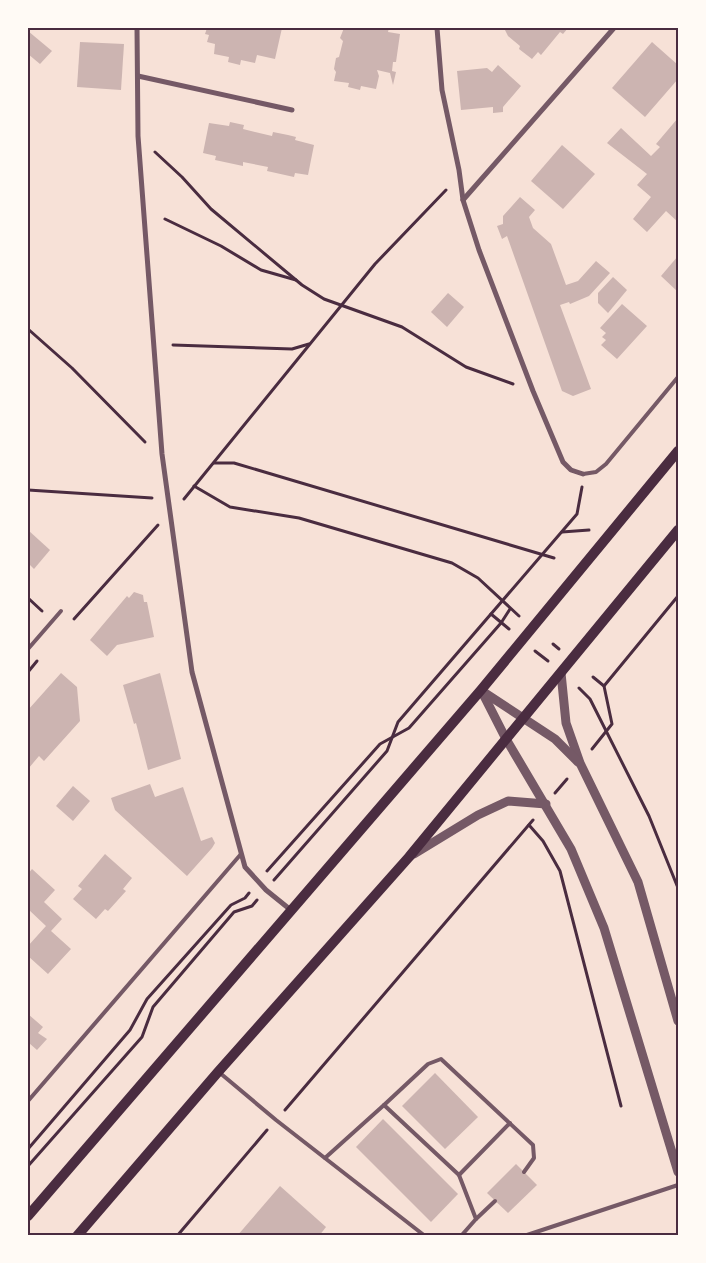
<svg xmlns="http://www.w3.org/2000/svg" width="706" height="1263" font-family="Figtree,sans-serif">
	<rect width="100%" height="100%" fill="#f7e1d7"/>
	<g fill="#ccb4b1">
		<path d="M 207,28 L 282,28 L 275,59 L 257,55 L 255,63 L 241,60 L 240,65 L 228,62 L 229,57 L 214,54 L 215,44 L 207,42 L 209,35 L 205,34 Z"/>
		<path d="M 344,28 L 389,28 L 388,32 L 400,34 L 396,62 L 393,62 L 392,71 L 396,72 L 393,85 L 390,73 L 377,70 L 379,76 L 376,89 L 361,86 L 360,90 L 348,87 L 349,83 L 334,81 L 336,72 L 334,69 L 336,58 L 339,57 L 343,41 L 340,38 Z"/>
		<path d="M 504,28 L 568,28 L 563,34 L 560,32 L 541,55 L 538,52 L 532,59 L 519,49 L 520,46 L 508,36 Z"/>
		<path d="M 28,31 L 52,51 L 40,64 L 28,54 Z"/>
		<path d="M 80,42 L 124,44 L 121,90 L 77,87 Z"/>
		<path d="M 652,42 L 678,65 L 678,79 L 645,117 L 612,88 Z"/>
		<path d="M 498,65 L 521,86 L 503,107 L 503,112 L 493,113 L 493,107 L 461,110 L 457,71 L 487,68 L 492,72 Z"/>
		<path d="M 678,118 L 678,222 L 666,211 L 647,232 L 633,219 L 651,197 L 637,185 L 647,174 L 607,143 L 621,128 L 651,156 L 660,147 L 656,144 Z"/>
		<path d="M 230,122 L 244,125 L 243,129 L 272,136 L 273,132 L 288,135 L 296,137 L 295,140 L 314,145 L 308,175 L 295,173 L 294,177 L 267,171 L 268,167 L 243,162 L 243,166 L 215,160 L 216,156 L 203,153 L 209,123 L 229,126 Z"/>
		<path d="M 562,145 L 595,174 L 563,209 L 531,181 Z"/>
		<path d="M 520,197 L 535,210 L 529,217 L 533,228 L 551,244 L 566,285 L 578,281 L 596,261 L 610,273 L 589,296 L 570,304 L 569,302 L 560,305 L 591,389 L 573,396 L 562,391 L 507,236 L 502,239 L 497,226 L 503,224 L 503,216 Z"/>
		<path d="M 678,256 L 678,292 L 661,276 Z"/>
		<path d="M 613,277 L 627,290 L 608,313 L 598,303 L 598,293 Z"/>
		<path d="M 448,293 L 464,307 L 447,327 L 431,312 Z"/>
		<path d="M 622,304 L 647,326 L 617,359 L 601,345 L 606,340 L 602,337 L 606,333 L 600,328 Z"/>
		<path d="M 28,530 L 50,550 L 34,569 L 28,563 Z"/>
		<path d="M 134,592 L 143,595 L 144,602 L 147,602 L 154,637 L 117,645 L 107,656 L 90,640 L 127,596 L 129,598 Z"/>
		<path d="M 61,673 L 77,687 L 80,721 L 44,761 L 39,756 L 28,769 L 28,710 Z"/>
		<path d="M 160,673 L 181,759 L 148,770 L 136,723 L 134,724 L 123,685 Z"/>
		<path d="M 150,784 L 155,797 L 183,787 L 201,841 L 212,837 L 215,843 L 212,848 L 187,876 L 115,810 L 111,798 Z"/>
		<path d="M 73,786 L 90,801 L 73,821 L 56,806 Z"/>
		<path d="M 105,854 L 132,878 L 123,889 L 126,891 L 108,911 L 105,909 L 96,919 L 73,899 L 82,889 L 78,886 Z"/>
		<path d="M 32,869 L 55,890 L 44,902 L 62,919 L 51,931 L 71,949 L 48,974 L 28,956 L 28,946 L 46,926 L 28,909 L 28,874 Z"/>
		<path d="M 28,1014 L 43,1027 L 38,1033 L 47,1039 L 37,1050 L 29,1043 L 28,1045 Z"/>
		<path d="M 435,1073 L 478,1117 L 445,1149 L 402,1106 Z"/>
		<path d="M 383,1119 L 458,1194 L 431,1222 L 356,1147 Z"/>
		<path d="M 516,1164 L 537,1185 L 508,1213 L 487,1193 Z"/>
		<path d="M 280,1186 L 326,1227 L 319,1236 L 237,1236 Z"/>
	</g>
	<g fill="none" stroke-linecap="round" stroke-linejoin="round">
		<g stroke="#4a2c40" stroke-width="3">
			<path d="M 155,152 L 182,177 L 211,209 L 302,285 L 324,299 L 402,327 L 466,367 L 513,384"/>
			<path d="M 165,219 L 221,246 L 261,270 L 296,280"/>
			<path d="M 28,329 L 72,368 L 145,442"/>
			<path d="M 173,345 L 292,349 L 309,344"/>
			<path d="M 214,463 L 234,463 L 554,558"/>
			<path d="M 194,486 L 230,507 L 299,518 L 452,563 L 478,578 L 519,616"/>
			<path d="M 28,490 L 152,498"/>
			<path d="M 184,499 L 375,264 L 446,190"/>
			<path d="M 562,532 L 589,530"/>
			<path d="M 28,598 L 42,611"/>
			<path d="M 491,614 L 509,629"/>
			<path d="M 74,619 L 158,525"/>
			<path d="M 553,644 L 559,649"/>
			<path d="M 535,651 L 548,661"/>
			<path d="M 28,672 L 37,661"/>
			<path d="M 604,686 L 678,596"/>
			<path d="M 579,688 L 590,699 L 649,816 L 678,888"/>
			<path d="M 592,749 L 612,724 L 604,686 L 593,677"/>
			<path d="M 555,793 L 567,779"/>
			<path d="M 529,825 L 543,841 L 560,871 L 621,1106"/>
			<path d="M 267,871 L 380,744 L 409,728 L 501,623 L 510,609"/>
			<path d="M 274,880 L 387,751 L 398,722 L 577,514 L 582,487"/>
			<path d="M 285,1110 L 533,820"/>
			<path d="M 28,1149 L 130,1030 L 147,999 L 231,905 L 245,898 L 249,893"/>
			<path d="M 28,1166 L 142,1037 L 153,1007 L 234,912 L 252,906 L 257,900"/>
			<path d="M 177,1236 L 267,1130"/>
		</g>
		<g stroke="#755966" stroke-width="4">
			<path d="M 583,474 L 596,472 L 606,464 L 678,377"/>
			<path d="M 28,649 L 61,611"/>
			<path d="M 220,1073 L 276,1120 L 425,1236"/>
			<path d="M 28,1101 L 241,854"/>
			<path d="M 384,1105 L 428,1064 L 441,1059 L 533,1145 L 534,1158 L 524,1172"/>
			<path d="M 325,1158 L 384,1105 L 459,1175 L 476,1219 L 461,1236"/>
			<path d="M 459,1175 L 510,1123"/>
			<path d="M 476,1219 L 495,1201"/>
			<path d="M 524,1236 L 678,1185"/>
		</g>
		<g stroke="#755966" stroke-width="5">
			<path d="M 137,28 L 138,136 L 162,454 L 192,672 L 245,867 L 266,890 L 292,911"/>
			<path d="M 437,28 L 442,90 L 459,170 L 463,200 L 479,250 L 533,391 L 563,462 L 571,470 L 583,474"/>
			<path d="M 138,76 L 292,110"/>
			<path d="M 463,200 L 614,28"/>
		</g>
		<g stroke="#755966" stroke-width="9">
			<path d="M 561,673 L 566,723 L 580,763 L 638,882 L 678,1021"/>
			<path d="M 481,690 L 506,739 L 571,849 L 604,928 L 678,1172"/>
			<path d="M 482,691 L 555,739 L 578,762"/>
			<path d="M 414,854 L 478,815 L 508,801 L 546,804"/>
		</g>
		<g stroke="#4a2c40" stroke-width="10">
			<path d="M 28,1216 L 481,690 L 678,451"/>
			<path d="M 77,1236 L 218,1072 L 409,857 L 678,530"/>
		</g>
	</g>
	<rect width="706" height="1263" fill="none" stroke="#fffaf5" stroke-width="58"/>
	<rect x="29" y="29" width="648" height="1205" fill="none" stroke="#4a2c40" stroke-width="2"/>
</svg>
